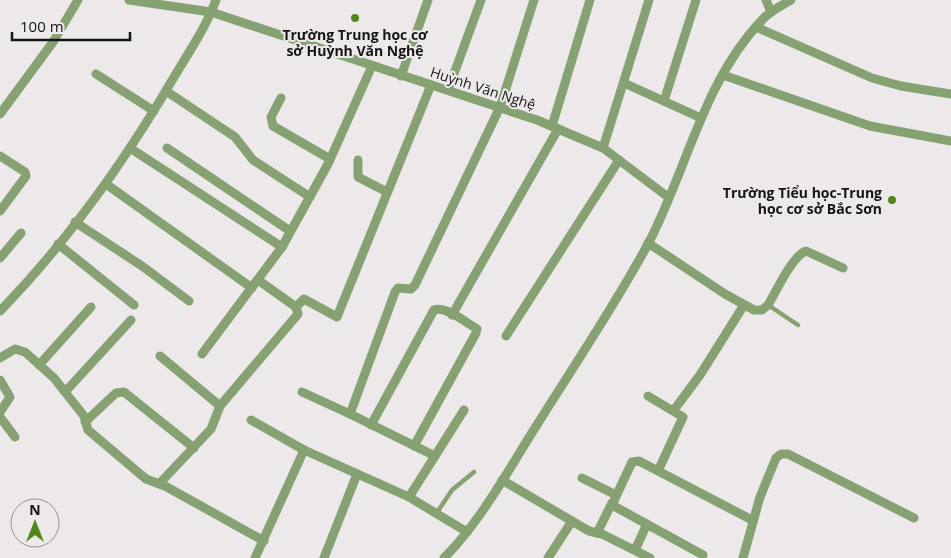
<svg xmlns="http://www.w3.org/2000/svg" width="951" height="558" font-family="'Open Sans',sans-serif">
	<rect width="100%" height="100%" fill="#ede8ea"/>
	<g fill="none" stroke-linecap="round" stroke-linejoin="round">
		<g stroke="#86a172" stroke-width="4.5">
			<path d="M 768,305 L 798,325"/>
			<path d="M 436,514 L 452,490 L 474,472"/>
		</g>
		<g stroke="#86a172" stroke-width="9">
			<path d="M 129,0 L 211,12 L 537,120 L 603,148 L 668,197"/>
			<path d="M 766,0 L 771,12"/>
			<path d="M 756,27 L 872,78 L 901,86 L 951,94"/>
			<path d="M 96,74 L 154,111"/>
			<path d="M 723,75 L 870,126 L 951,141"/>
			<path d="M 401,76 L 428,0"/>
			<path d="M 624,83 L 701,118"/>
			<path d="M 448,90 L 481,0"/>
			<path d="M 166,91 L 235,137 L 253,160 L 310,197"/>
			<path d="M 281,98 L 271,117 L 273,126 L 330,159"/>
			<path d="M 664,101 L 696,0"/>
			<path d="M 0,114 L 53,42 L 78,0"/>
			<path d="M 552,126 L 590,0"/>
			<path d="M 130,148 L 282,247"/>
			<path d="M 167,148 L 290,231"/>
			<path d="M 603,148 L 649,0"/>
			<path d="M 0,156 L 25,172 L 26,176 L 0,211"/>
			<path d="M 358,160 L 358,177 L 387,192"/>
			<path d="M 106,184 L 252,288"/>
			<path d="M 75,222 L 142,266 L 189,301"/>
			<path d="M 648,243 L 725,294 L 754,310 L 762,310 L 768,305 C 776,292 792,256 806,251 L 843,268"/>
			<path d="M 58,244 L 134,305"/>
			<path d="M 0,258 L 21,233"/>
			<path d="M 296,307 L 304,299 L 337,317 L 431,85"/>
			<path d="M 0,311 C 68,241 125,161 174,77 C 189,52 206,27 216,0"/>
			<path d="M 452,315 L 558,129"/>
			<path d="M 506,336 L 619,160"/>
			<path d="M 202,354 L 282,247 L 328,164 L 372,66"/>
			<path d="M 160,356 L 220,406"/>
			<path d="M 0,358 L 15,349 L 25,352 L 54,378 L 84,416 L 88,430 L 146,479 L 165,486 L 264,541"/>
			<path d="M 39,365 L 91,307"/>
			<path d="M 0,380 L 10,397 L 0,412"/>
			<path d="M 65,392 L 131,320"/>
			<path d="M 302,392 L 350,414"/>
			<path d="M 648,396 L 683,417 L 658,471"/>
			<path d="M 464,410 L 435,456 L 350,414 L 395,292 L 398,288 L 411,289 L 415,285 L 500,107 L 534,0"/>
			<path d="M 674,410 L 700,375 L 744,305"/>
			<path d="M 0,417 L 15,437"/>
			<path d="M 251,420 L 304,450 L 409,497 L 467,532"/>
			<path d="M 85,422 L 116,393 L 124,392 L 194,448"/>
			<path d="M 371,425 L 434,310 C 445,306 464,321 474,327 L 477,329 L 476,333 L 414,446"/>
			<path d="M 582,478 L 616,495"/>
			<path d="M 502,480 L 589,531 L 602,534 L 650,558"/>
			<path d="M 159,484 L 211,429 L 220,406 L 298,314 L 296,307 L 258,280"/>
			<path d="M 409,497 L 435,456"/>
			<path d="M 597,533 L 612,503"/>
			<path d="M 635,550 L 647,524"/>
			<path d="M 703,555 L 612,505 L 632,462 L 639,461 L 752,520"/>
			<path d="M 255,558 L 304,450"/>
			<path d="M 324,558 L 357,474"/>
			<path d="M 444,558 C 481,521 507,472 535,428 C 573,367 614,307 648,244 C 687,170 703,81 763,19 C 770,11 781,6 791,0"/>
			<path d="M 548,558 L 572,521"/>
			<path d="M 743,558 L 760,497 L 776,458 L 781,454 L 788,454 L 914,518"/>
		</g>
	</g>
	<g fill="#53861b" stroke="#ede8ea" stroke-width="2">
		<circle cx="355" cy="18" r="5"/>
		<circle cx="892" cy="200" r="5"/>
	</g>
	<g text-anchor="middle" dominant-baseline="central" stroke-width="4" stroke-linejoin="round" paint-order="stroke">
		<g font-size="14" font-weight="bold" fill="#161415" stroke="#ede8ea">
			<text x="355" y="34">Trường Trung học cơ<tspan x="355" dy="16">sở Huỳnh Văn Nghệ</tspan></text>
			<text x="882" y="192" text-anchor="end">Trường Tiểu học-Trung<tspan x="882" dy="16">học cơ sở Bắc Sơn</tspan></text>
		</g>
		<g font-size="14" fill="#161415" stroke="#ede8ea">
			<text transform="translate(483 88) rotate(18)">Huỳnh Văn Nghệ</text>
		</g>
	</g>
	<g transform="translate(35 523)"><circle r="24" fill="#ede8ea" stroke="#979395"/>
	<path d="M0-4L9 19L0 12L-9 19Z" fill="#53861b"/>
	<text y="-8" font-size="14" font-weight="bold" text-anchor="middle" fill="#161415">N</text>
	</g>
	<path d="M12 32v8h118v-8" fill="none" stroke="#161415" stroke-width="2.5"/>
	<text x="20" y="32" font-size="15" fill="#161415" stroke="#ede8ea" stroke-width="4" paint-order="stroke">100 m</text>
</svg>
